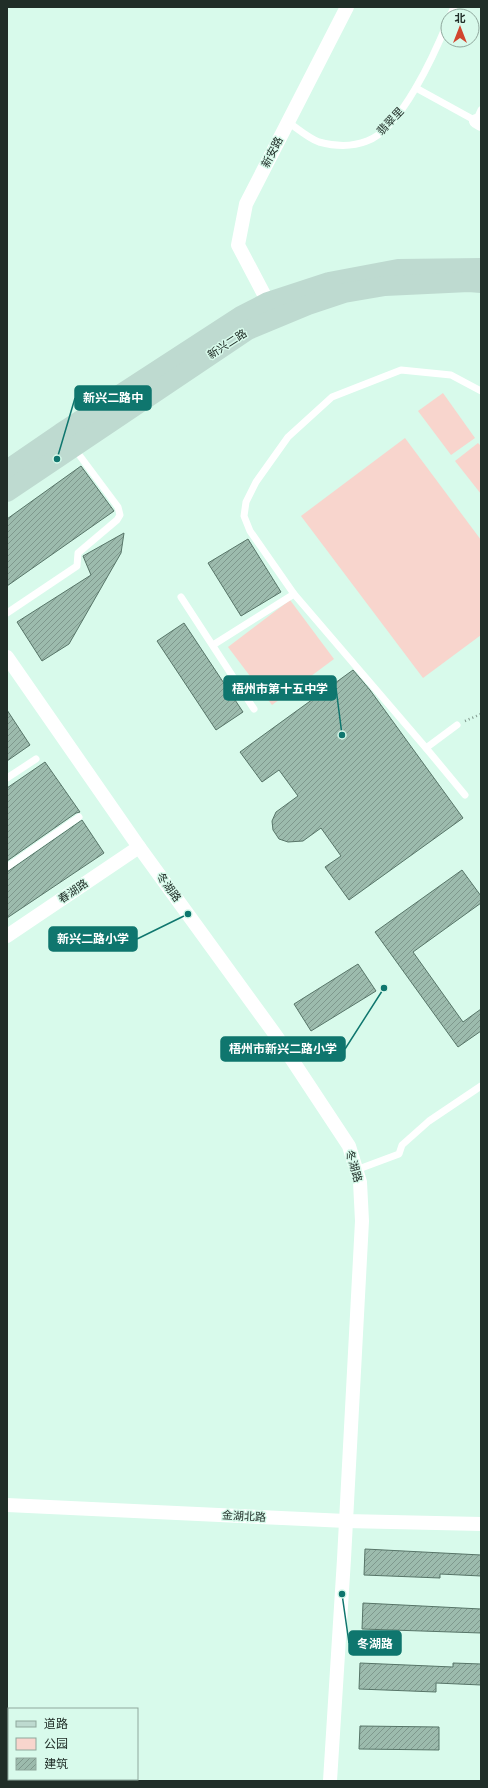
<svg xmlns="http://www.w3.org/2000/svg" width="488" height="1788" font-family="Inter,'Noto Sans SC',sans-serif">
	<defs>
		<pattern id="building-hatch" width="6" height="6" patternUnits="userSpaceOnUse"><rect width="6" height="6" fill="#9cbbad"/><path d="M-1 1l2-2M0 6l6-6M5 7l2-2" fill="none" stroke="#7f988d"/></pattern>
	</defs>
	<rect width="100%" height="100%" fill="#d8faeb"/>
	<g fill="#f8d5cd">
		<path d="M 443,393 L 475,438 L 451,455 L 418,411 Z"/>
		<path d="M 405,438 L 481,540 L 481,635 L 423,678 L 301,516 Z"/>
		<path d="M 478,443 L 481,446 L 481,494 L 455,461 Z"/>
		<path d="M 290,600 L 334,659 L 272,705 L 228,647 Z"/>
	</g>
	<g fill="url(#building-hatch)" stroke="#577568">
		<path d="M 81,466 L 114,511 L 7,586 L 7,519 Z"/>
		<path d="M 124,533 L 121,553 L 69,644 L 42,661 L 17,622 L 91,575 L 83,556 Z"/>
		<path d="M 248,539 L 281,592 L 241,616 L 208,563 Z"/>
		<path d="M 184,623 L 243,712 L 216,730 L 157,641 Z"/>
		<path d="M 353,670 L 370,690 L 463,818 L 349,900 L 325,867 L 341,856 L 321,828 L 303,841 L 288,842 L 279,839 L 273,830 L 272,821 L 276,812 L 298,796 L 279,770 L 262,782 L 240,752 Z"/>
		<path d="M 7,710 L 30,745 L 7,761 Z"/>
		<path d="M 45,762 L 80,812 L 76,813 L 7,861 L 7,788 Z"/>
		<path d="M 82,820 L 104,853 L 7,918 L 7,872 Z"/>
		<path d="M 462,870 L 481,896 L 481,903 L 413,952 L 463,1022 L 481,1009 L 481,1031 L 458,1047 L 375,932 Z"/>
		<path d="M 358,964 L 376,991 L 311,1031 L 294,1004 Z"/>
		<path d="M 365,1549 L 481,1555 L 481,1576 L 440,1574 L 440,1578 L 364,1575 Z"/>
		<path d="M 363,1603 L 481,1609 L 481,1633 L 362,1629 Z"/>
		<path d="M 360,1663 L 453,1667 L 453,1663 L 481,1664 L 481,1685 L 436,1683 L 436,1692 L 359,1689 Z"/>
		<path d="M 360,1726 L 439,1727 L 439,1750 L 359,1749 Z"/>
	</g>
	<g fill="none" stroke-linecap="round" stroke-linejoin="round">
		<path stroke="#7f978c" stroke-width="2.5" stroke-dasharray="1 3" stroke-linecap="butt" d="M 465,721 L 481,714"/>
		<g stroke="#fff" stroke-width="7">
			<path d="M 450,16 L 454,7"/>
			<path d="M 416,88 L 476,121 L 481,110"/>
			<path d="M 288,122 C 297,128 308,138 319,142 C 334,146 352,147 367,141 C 401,129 435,53 448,21"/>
			<path d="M 181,597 L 254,709"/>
			<path d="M 7,613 L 77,566 L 78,553 L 117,520 L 120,515 L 118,507 L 74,448"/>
			<path d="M 213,645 L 294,594"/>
			<path d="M 426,748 L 457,725"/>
			<path d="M 7,778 L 36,759"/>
			<path d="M 465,795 L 426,748 L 294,594 L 250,531 L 244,516 L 246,502 L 256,482 L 288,437 L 332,397 L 401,370 L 451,375 L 481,391"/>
			<path d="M 7,867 L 79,817"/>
			<path d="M 356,1170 L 399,1154 L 402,1145 L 429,1121 L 481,1086"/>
		</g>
		<g stroke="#fff" stroke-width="14">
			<path d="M 476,121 L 481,124"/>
			<path d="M 268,302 L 238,245 L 246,204 L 347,7"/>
			<path d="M 7,657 L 139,847 L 277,1037 L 349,1146 L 360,1182 L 362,1221 L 344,1559 L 330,1781"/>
			<path d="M 7,936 L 139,847"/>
			<path d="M 7,1505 L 346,1521 L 481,1524"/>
		</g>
		<g stroke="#bedad0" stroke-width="20">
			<path d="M 7,470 L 61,433 L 241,316 L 268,302 L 329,282 L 398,269 L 481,268"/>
			<path d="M 7,492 L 248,330 L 308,305 L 344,293 L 385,286 L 469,282 L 481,283"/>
		</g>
	</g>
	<g text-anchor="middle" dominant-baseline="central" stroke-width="3" stroke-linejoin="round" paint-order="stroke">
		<g font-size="11" fill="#212e28" stroke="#d8faeb">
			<text transform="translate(390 121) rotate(-46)">翡翠里</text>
			<text transform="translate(272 152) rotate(-63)">新安路</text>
			<text transform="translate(227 344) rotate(-33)">新兴二路</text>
			<text transform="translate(169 887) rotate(54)">冬湖路</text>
			<text transform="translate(73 891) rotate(-34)">春湖路</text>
			<text transform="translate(354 1166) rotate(74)">冬湖路</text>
			<text transform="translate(244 1516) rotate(3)">金湖北路</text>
		</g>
	</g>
	<path fill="none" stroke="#0f766e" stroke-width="1.5" d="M57 459L75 398M342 735L336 688M188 914L137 939M384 988L345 1049M342 1594L349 1643"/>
	<g fill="#0f766e" stroke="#d8faeb" stroke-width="1.5">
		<circle cx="57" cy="459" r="4"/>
		<circle cx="342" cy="735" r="4"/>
		<circle cx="188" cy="914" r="4"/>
		<circle cx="384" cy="988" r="4"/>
		<circle cx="342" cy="1594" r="4"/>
	</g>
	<g fill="#0f766e" stroke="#0f766e" stroke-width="1.5">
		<rect x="75" y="386" width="76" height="24" rx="4"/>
		<rect x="224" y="676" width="112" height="24" rx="4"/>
		<rect x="49" y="927" width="88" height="24" rx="4"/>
		<rect x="221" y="1037" width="124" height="24" rx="4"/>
		<rect x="349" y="1631" width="52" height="24" rx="4"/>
	</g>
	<g font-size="12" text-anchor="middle" font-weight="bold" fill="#fff">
		<text x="113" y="402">新兴二路中</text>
		<text x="280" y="693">梧州市第十五中学</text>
		<text x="93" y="943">新兴二路小学</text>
		<text x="283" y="1053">梧州市新兴二路小学</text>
		<text x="375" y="1648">冬湖路</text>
	</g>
	<rect width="488" height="1788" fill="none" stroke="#212e28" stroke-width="16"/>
	<rect x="8" y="1708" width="130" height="72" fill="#d8faeb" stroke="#8fa89d"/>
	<rect x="16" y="1721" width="20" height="6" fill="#bedad0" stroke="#8fa89d"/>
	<text x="44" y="1728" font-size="12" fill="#212e28">道路</text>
	<rect x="16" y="1738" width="20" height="12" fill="#f8d5cd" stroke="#8fa89d"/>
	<text x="44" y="1748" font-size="12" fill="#212e28">公园</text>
	<rect x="16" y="1758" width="20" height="12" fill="url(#building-hatch)" stroke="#8fa89d"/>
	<text x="44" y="1768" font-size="12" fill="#212e28">建筑</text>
	<g transform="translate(460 28)"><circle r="19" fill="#d8faeb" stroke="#8fa89d"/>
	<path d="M0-3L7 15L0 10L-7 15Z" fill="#d1452e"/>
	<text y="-6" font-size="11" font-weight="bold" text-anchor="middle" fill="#212e28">北</text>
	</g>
</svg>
